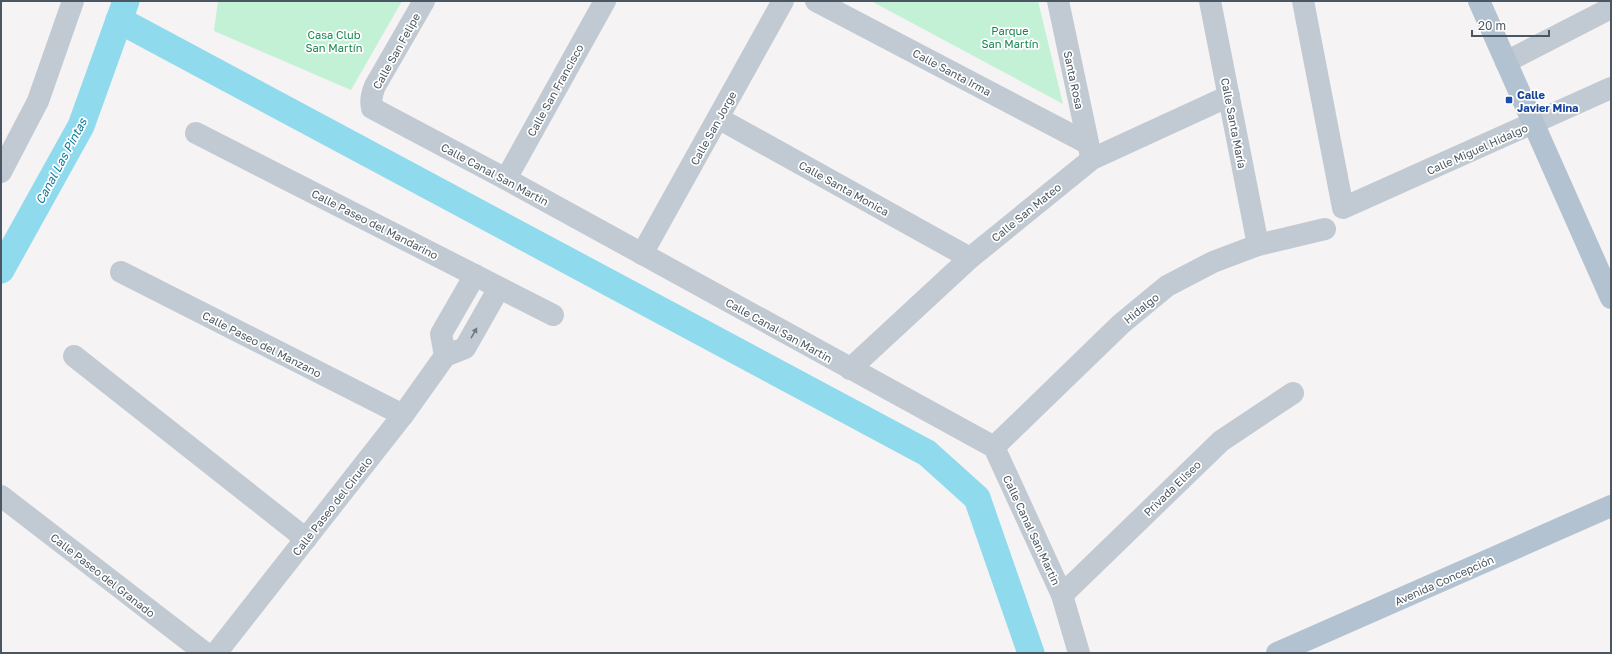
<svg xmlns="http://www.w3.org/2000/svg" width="1612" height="654" font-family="'Golos Text',sans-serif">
	<rect width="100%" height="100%" fill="#f5f3f3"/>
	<g fill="#c3f1d5">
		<path d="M 218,1 L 402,1 L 351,90 L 214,31 Z"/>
		<path d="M 871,1 L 1038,1 L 1063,104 Z"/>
	</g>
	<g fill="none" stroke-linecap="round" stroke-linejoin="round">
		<g stroke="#90daee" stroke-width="27">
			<path d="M 119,20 L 927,453 L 977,498 L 1031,653"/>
			<path d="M 1,270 L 81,126 L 126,1"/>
		</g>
		<g stroke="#c1cad2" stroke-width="22">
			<path d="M 424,1 L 375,86 C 372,93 370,100 372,108 L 506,179 L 994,447 L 1062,595 L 1079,653"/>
			<path d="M 816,1 L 1087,143"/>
			<path d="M 1058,1 L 1090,152"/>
			<path d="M 1210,1 L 1258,245"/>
			<path d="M 1303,1 L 1343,208 L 1611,88"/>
			<path d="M 1506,62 L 1611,8"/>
			<path d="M 718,118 L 970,258"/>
			<path d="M 196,133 L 553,315"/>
			<path d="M 1,172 L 38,101 L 73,1"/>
			<path d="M 506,179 L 605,1"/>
			<path d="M 642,254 L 783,1"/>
			<path d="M 121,272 L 403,415"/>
			<path d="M 74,356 L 306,539"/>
			<path d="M 445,356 L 441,334 L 475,275"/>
			<path d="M 850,369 L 970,258 L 1092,159 L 1229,96"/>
			<path d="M 994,447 L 1121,324 L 1167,286 L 1213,262 L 1258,245 L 1325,229"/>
			<path d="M 1,496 L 205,653"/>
			<path d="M 1062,595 L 1221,441 L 1293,393"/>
			<path d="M 216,653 L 403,415 L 445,356 L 465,348 L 499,288"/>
		</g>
		<g stroke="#b3c2d1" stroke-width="22">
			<path d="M 1479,1 L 1611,298"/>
			<path d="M 1277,653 L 1611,506"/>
		</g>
	</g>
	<defs><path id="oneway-solid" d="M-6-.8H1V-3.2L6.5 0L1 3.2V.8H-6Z"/></defs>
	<use fill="#6e7983" href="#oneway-solid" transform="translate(474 333) rotate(-60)"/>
	<rect fill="#1a4fb4" stroke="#fff" stroke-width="1.5" x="1505" y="96" width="8" height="8" rx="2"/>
	<g text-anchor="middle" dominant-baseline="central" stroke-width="3.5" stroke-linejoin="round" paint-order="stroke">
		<g font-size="11" fill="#17864f" stroke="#fff">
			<text x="1010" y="30">Parque<tspan x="1010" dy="13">San Martín</tspan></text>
			<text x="334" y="34">Casa Club<tspan x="334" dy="13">San Martín</tspan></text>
		</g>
		<g font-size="11" fill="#4a5661" stroke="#fff">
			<text transform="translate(396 51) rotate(-61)">Calle San Felipe</text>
			<text transform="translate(952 72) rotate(28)">Calle Santa Irma</text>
			<text transform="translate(1074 80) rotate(78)">Santa Rosa</text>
			<text transform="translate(555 90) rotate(-61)">Calle San Francisco</text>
			<text transform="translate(1234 123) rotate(79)">Calle Santa María</text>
			<text transform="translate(713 128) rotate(-61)">Calle San Jorge</text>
			<text transform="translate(1477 149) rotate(-24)">Calle Miguel Hidalgo</text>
			<text transform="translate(495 174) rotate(28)">Calle Canal San Martin</text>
			<text transform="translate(844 188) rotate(29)">Calle Santa Monica</text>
			<text transform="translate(1026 212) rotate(-39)">Calle San Mateo</text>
			<text transform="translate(375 224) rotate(27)">Calle Paseo del Mandarino</text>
			<text transform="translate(1141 308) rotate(-39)">Hidalgo</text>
			<text transform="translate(779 330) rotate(29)">Calle Canal San Martin</text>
			<text transform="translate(262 344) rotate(27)">Calle Paseo del Manzano</text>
			<text transform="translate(1172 488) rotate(-44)">Privada Eliseo</text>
			<text transform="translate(332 506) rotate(-52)">Calle Paseo del Ciruelo</text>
			<text transform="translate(1032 530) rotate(65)">Calle Canal San Martin</text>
			<text transform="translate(103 575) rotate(38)">Calle Paseo del Granado</text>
			<text transform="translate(1444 580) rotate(-24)">Avenida Concepción</text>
		</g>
		<g font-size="11" font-weight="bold" fill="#164399" stroke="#fff" text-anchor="start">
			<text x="1517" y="94">Calle<tspan x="1517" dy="13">Javier Mina</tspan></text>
		</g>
		<g font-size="12" font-style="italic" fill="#0c7c9b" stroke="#fff">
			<text transform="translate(61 161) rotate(-62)">Canal Las Pintas</text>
		</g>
	</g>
	<rect width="1612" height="654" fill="none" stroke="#4a5661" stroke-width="4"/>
	<path d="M1472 30v6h77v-6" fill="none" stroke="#4a5661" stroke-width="2"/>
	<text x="1478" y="30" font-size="12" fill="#4a5661" stroke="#ffffff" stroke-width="3" paint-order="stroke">20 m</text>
</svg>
